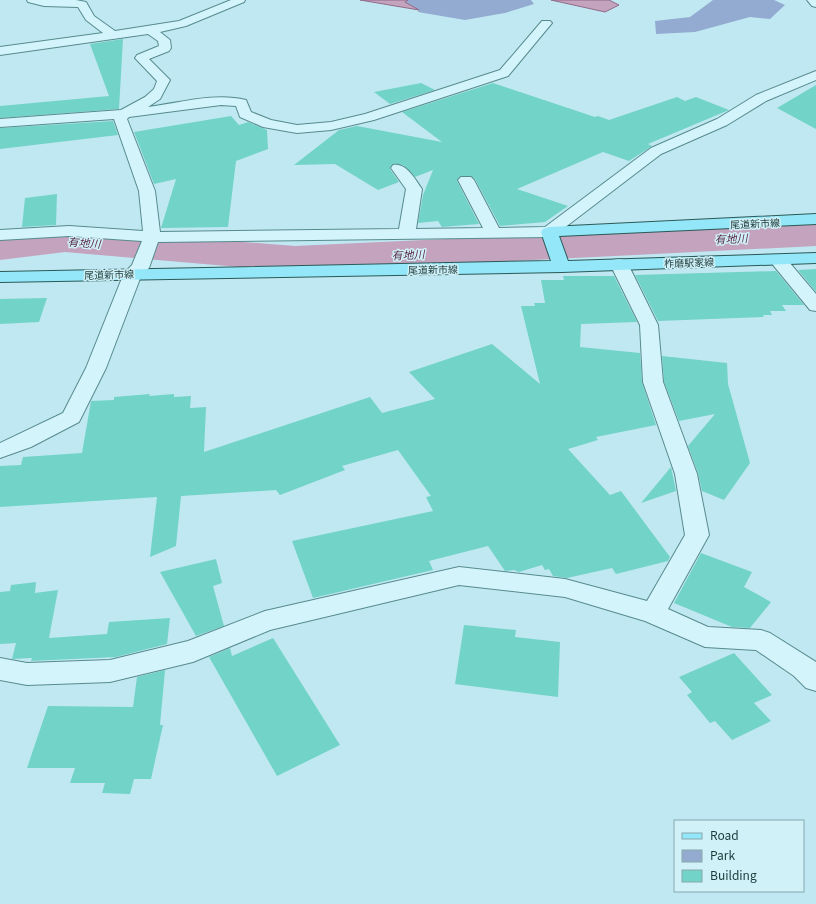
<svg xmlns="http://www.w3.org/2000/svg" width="816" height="904" font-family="Georgia,'Noto Sans JP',serif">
	<rect width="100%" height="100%" fill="#c0e8f2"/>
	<g fill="#93abd1">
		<path d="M 408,0 L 531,0 L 534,4 L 505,13 L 465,20 L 418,12 L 419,10 L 405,2 Z"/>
		<path d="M 713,0 L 774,0 L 785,5 L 770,19 L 750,17 L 695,32 L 656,34 L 655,21 L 690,17 Z"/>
	</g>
	<g fill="#c3a3bd" stroke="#926989">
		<path d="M 360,0 L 408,0 L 405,2 L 419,10 Z"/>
		<path d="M 551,0 L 609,0 L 619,5 L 605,12 Z"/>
	</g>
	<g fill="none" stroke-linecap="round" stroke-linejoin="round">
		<path fill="#c3a3bd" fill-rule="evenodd" d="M 816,222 L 816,246 L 295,272 L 65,252 L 0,260 L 0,234 L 65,228 L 295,246 Z"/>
	</g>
	<g fill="#72d3c9">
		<path d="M 123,39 L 119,109 L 0,118 L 0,106 L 109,96 L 90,44 Z"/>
		<path d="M 421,83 L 435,90 L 390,104 L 374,92 Z"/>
		<path d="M 493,83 L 595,117 L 598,116 L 609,120 L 677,97 L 685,101 L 696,97 L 729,110 L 648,144 L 652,146 L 629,161 L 603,152 L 517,189 L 568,206 L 545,222 L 500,226 L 475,179 L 471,176 L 461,176 L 457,181 L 479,224 L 442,227 L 438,221 L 418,223 L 423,195 L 433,170 L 415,177 L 403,165 L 393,164 L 390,169 L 399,182 L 378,190 L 335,164 L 294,165 L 339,130 L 357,126 L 442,142 L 402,112 Z"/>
		<path d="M 816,85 L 816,129 L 777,108 Z"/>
		<path d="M 231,116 L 239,125 L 248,122 L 267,130 L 268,149 L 236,161 L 228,227 L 161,228 L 176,179 L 154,184 L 134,132 Z"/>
		<path d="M 113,121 L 118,135 L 0,149 L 0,128 Z"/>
		<path d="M 57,194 L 56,225 L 22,227 L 25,198 Z"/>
		<path d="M 816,269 L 816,292 L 798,270 Z"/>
		<path d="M 776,271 L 804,305 L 782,305 L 786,311 L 770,311 L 772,315 L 763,315 L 764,317 L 658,321 L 635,275 Z"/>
		<path d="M 563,276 L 614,276 L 637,322 L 581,324 L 580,347 L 640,353 L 642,382 L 656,425 L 596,437 L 598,440 L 568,449 L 610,495 L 621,491 L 670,557 L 668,561 L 616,574 L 612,568 L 567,578 L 553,576 L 549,569 L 545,570 L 542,565 L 519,572 L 514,570 L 505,571 L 488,546 L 429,561 L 433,570 L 313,598 L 292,541 L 433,511 L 426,497 L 431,496 L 398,450 L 342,466 L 345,470 L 280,495 L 276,490 L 181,496 L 176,546 L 150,557 L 157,497 L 0,507 L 0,466 L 21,465 L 23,457 L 82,453 L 91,401 L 114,400 L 114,397 L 150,394 L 149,396 L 174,394 L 174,397 L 191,396 L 190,408 L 206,407 L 204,452 L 370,397 L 382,413 L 435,399 L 409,372 L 492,344 L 540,384 L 521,306 L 535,306 L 534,303 L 545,303 L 541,280 L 564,280 Z"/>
		<path d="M 47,298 L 39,322 L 0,324 L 0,299 Z"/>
		<path d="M 662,356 L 727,363 L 728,384 L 750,463 L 724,500 L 702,491 L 698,473 L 688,446 L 715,414 L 679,421 L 664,382 Z"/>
		<path d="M 671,467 L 676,491 L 641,503 Z"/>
		<path d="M 701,553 L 752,572 L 744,587 L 771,602 L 750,628 L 732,627 L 674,603 Z"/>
		<path d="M 216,559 L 222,583 L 213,586 L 224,626 L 196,636 L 160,572 Z"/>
		<path d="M 36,582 L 35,593 L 58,590 L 49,638 L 107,634 L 109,622 L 170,618 L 167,644 L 116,657 L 31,661 L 32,658 L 12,659 L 16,643 L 0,644 L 0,592 L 10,591 L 11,585 Z"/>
		<path d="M 464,625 L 516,630 L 515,637 L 560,642 L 558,697 L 455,684 Z"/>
		<path d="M 273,638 L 340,745 L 277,776 L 209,657 L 230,648 L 232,656 Z"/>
		<path d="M 734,653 L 772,695 L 754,703 L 771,721 L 732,740 L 715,721 L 710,723 L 687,695 L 692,692 L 679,677 Z"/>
		<path d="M 165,670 L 160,725 L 163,725 L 151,779 L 134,779 L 130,794 L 102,793 L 105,783 L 70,783 L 75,768 L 27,768 L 48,706 L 133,707 L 137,677 Z"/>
	</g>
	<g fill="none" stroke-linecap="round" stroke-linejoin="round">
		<g stroke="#568b8c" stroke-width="2">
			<g id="minor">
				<path d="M 27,0 L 76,0 L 86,2 L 94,16 L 115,31 L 179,21 L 231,0 L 245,0 L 244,2 L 186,26 L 160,32 L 170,40 L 171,48 L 169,51 L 149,59 L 170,80 L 160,99 L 148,107 C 179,103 215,92 246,100 L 251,112 L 271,120 L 297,125 L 331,122 L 365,114 L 500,70 L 542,21 L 550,21 L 552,23 L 508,76 L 374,120 L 331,130 L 297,133 L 263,127 L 240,117 L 236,106 L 221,105 L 129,117 L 127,119 L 155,191 L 160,232 L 399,229 L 406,189 L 391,168 L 393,165 C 406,162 415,179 422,189 L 416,229 L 483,228 L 458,180 L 461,177 L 471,177 L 474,180 L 499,228 L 545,227 L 651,148 L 717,119 L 756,95 L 816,71 L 816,80 L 766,101 L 727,125 L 661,154 L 555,235 L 549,237 L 158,242 L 149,268 L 141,276 L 106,368 L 79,422 L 31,447 L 0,458 L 0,443 L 63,413 L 86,368 L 124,273 L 132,265 L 142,241 L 69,236 L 0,240 L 0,230 L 69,226 L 143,231 L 139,191 L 114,119 L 0,127 L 0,119 L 121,110 L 145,97 L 154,89 L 157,81 L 135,58 L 137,55 L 159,46 L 158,41 L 148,34 L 0,55 L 0,47 L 103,33 L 86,20 L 78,7 L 44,6 L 28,2 Z"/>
				<path d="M 807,0 L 816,0 L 816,7 L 812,6 Z"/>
				<path d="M 778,255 L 784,256 L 816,294 L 816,311 L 810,310 L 769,260 L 772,256 Z"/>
				<path d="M 619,259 L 625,260 L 628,264 L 658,325 L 663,382 L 697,474 L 709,535 L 668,609 L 708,627 L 761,630 L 770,633 L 816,662 L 816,691 L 806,688 L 794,676 L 756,650 L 705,647 L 645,621 L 565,597 L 459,585 L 270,630 L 193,662 L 110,682 L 27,685 L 0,680 L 0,658 L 27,663 L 110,660 L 188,641 L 265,611 L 459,567 L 565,579 L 647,601 L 685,535 L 675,474 L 643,382 L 640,325 L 610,264 L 613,260 Z"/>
			</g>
		</g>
		<g stroke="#2b5957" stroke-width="2">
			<path id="major" d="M 816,214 L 816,224 L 559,236 L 568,261 L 816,253 L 816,263 L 562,272 L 0,282 L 0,272 L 551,261 L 541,232 L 543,229 L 549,227 Z"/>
		</g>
		<use href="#minor" fill="#d4f4fc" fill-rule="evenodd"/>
		<use href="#major" fill="#94e7f8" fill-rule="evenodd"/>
	</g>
	<g text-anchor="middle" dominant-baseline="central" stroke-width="3" stroke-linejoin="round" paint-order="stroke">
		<g font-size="10" fill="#1c3a39" stroke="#d0f1f8">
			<text transform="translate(755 223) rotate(-3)">尾道新市線</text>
			<text transform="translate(689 262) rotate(-2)">柞磨駅家線</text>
			<text transform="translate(433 269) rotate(-1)">尾道新市線</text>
			<text transform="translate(109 274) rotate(-2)">尾道新市線</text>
		</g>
		<g font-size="11" font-style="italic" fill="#5c2a47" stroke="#d0f1f8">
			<text transform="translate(731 238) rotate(-3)">有地川</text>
			<text transform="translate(84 242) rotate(4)">有地川</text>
			<text transform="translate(408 254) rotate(-3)">有地川</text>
		</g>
	</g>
	<rect x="674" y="820" width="130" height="72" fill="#d0f1f8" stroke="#88a8ac"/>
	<rect x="682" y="833" width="20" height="6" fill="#94e7f8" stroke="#88a8ac"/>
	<text x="710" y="840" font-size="12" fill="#1c3a39">Road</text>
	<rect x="682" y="850" width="20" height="12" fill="#93abd1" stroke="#88a8ac"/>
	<text x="710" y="860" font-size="12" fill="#1c3a39">Park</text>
	<rect x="682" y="870" width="20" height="12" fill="#72d3c9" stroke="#88a8ac"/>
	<text x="710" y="880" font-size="12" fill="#1c3a39">Building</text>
</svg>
